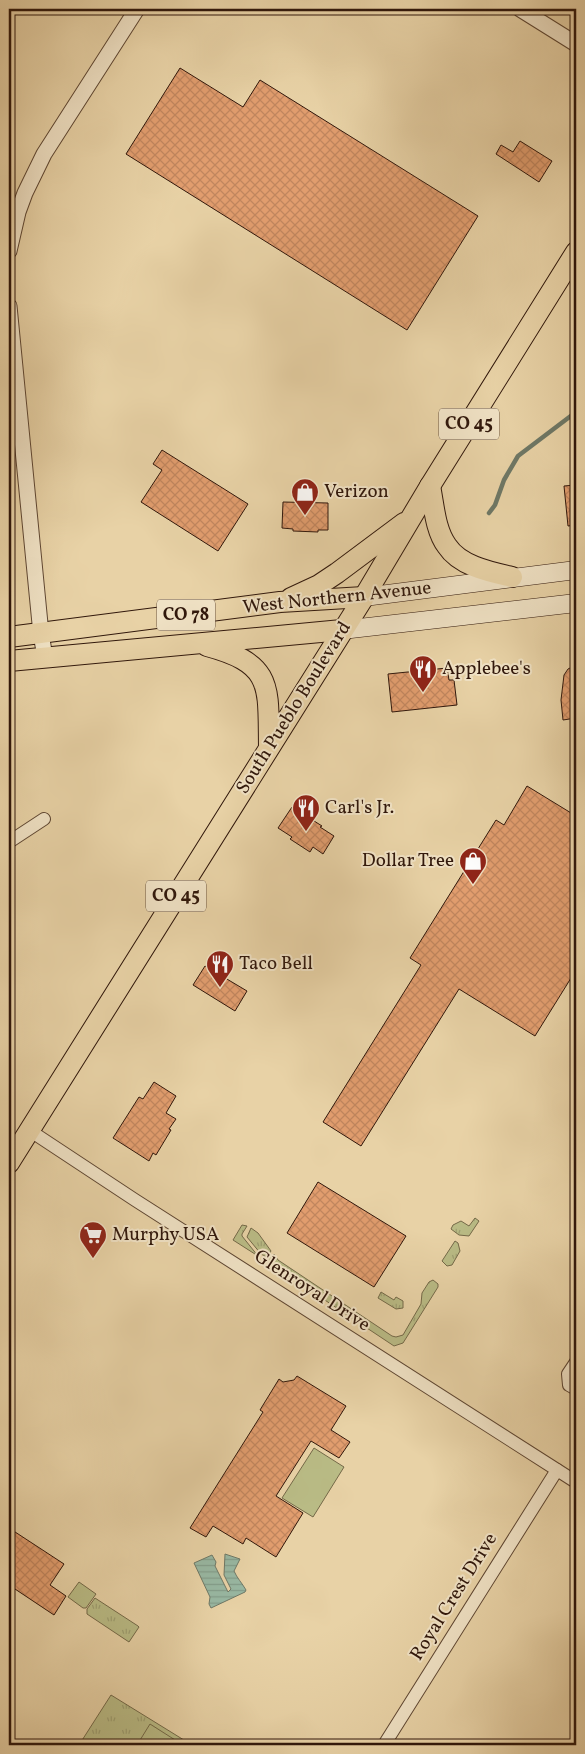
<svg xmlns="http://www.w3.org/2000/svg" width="585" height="1754" font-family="Vollkorn,serif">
	<defs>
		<pattern id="grass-tufts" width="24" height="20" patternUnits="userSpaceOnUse" patternTransform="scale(1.25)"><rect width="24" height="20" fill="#b9bb85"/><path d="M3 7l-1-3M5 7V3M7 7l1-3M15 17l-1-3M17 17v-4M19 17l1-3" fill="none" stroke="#9fa072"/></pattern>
		<pattern id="water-rules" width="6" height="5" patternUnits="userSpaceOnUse" patternTransform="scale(1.25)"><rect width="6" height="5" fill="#98b8a3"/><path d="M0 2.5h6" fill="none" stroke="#839d8b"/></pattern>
		<pattern id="building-cross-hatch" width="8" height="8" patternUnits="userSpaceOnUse" patternTransform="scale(1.25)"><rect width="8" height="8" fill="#e19d6e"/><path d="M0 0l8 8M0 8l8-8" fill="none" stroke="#c1865e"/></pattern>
	</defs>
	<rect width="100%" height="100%" fill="#e8d2a6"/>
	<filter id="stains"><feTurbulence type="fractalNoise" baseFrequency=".004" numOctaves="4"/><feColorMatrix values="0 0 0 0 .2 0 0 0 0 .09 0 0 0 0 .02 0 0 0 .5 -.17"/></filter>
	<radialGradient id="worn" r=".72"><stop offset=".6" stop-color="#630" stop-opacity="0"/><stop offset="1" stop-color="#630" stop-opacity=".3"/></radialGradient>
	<g fill="url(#grass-tufts)" stroke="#746948">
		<path d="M 475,1218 L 479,1221 L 469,1236 L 459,1235 L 451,1229 L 453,1225 L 461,1221 L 469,1226 Z"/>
		<path d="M 242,1225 L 247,1226 L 242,1234 L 242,1236 L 258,1256 L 233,1240 Z"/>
		<path d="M 251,1228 L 258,1233 L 271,1251 L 269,1254 L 272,1256 L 274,1254 L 278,1260 L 392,1336 L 396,1337 L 403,1335 L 421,1304 L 422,1293 L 429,1282 L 433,1280 L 438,1284 L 438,1287 L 403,1343 L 394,1346 L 266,1261 L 268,1258 L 261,1254 L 247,1237 Z"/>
		<path d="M 455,1241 L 458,1243 L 460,1251 L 452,1265 L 447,1266 L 442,1261 Z"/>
		<path d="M 381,1292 L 394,1300 L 396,1297 L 403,1301 L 403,1308 L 396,1309 L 378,1298 Z"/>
		<path d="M 95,1598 L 138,1626 L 139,1627 L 129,1642 L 87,1614 L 87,1609 Z"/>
		<path d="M 111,1695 L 192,1745 L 79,1745 Z"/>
	</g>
	<g fill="#b9bb85" stroke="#746948">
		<path d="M 314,1448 L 344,1467 L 313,1517 L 282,1498 Z"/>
		<path d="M 79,1582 L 96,1594 L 86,1608 L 83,1608 L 68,1597 Z"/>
		<path d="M 150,1724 L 183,1745 L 137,1745 Z"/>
	</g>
	<path fill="url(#water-rules)" stroke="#6e7866" d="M 225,1554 L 240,1559 L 234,1571 C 237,1578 242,1583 246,1590 L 245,1592 L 211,1608 L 209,1604 L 210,1597 L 194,1563 L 212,1555 L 216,1562 L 215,1566 L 228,1592 L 231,1589 L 224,1575 Z"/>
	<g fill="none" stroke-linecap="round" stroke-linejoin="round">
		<path stroke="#6e7866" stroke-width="4.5" d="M 489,513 L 495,505 L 504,480 L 518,456 L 576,412"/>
	</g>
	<g fill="url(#building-cross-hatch)" stroke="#30170b">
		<path d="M 180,68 L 243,107 L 260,80 L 478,216 L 407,330 L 126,154 Z"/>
		<path d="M 520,141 L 552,161 L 539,182 L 496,154 L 501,145 L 513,152 Z"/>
		<path d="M 162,450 L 248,504 L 218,551 L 141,502 L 162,470 L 153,464 Z"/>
		<path d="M 576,485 L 576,525 L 568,526 L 564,486 Z"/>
		<path d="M 283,502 L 328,503 L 328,530 L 318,530 L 318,532 L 293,531 L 293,529 L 282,528 Z"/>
		<path d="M 576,665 L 576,718 L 563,720 L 561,700 L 564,675 L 568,669 Z"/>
		<path d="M 447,668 L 449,680 L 454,680 L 457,705 L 392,712 L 388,674 Z"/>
		<path d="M 527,786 L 576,816 L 576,970 L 535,1036 L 459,989 L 361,1146 L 323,1122 L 421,965 L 410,958 L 496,820 L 504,825 Z"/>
		<path d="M 292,807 L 322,826 L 320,827 L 334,836 L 323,854 L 313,847 L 310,852 L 290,839 L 292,837 L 278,828 Z"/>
		<path d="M 205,966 L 247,991 L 235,1011 L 193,985 Z"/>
		<path d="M 154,1082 L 176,1096 L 166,1113 L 176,1119 L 169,1129 L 171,1130 L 156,1155 L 153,1153 L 149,1161 L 113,1138 L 139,1097 L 143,1099 Z"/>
		<path d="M 318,1182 L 406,1236 L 374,1287 L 287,1233 Z"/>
		<path d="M 297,1376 L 346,1406 L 331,1430 L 350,1442 L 339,1458 L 311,1441 L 276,1496 L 303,1513 L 276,1557 L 246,1538 L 243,1544 L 213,1526 L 206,1537 L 190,1528 L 263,1412 L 260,1410 L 279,1379 L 283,1382 L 294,1380 Z"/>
		<path d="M 9,1528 L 64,1564 L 50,1585 L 66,1596 L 54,1615 L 9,1585 Z"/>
	</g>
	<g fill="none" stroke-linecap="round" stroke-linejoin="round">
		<g stroke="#5e4632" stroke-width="14">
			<g id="minor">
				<path d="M 9,842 L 44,819"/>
				<path d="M 29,1130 L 135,1200 L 576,1482"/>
				<path d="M 576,1362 L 568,1374 L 569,1385 L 576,1389"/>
				<path d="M 384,1745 L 557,1470"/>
			</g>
		</g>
		<g stroke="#5e4632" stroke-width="17">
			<g id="tertiary">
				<path d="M 520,9 L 576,44"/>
				<path d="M 9,251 L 18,212 L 25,193 L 44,154 L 137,9"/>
				<path d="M 9,306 L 41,634 L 45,657"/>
			</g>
		</g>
		<g stroke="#30170b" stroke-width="19">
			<g id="secondary">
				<path d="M 364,597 L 576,570"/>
				<path d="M 342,630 L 576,603"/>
			</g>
		</g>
		<g stroke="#30170b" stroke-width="22">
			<g id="primary">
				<path d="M 430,486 C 434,505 435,530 447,546 C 460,566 490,572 512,577"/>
				<path d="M 291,598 L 319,585 L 337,573 L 404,523"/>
				<path d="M 9,637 L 280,602 L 364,597"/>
				<path d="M 207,646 C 274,664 268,686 269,747"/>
				<path d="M 9,661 L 342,630"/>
				<path d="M 9,1163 L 364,597 L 430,486 L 576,252"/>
			</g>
		</g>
		<use href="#minor" stroke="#f0e2c5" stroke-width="12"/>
		<use href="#tertiary" stroke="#f0e2c5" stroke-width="15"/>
		<use href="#secondary" stroke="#f0e2c5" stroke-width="18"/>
		<use href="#primary" stroke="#e8d2a6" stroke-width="20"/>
	</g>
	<defs>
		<g id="shop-pin" transform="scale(1.4375)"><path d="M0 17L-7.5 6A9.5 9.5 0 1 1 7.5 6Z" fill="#8f2418" stroke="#f0e2c5"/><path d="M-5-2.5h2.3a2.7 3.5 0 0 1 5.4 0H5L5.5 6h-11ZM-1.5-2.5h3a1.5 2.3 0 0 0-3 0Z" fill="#fff"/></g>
		<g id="restaurant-pin" transform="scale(1.4375)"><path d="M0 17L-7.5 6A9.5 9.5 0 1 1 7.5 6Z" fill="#8f2418" stroke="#f0e2c5"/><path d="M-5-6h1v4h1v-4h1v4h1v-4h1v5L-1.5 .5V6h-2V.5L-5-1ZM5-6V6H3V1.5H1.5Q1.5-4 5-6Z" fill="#fff"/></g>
		<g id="supermarket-pin" transform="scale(1.4375)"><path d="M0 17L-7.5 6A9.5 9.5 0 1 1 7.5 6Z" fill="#8f2418" stroke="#f0e2c5"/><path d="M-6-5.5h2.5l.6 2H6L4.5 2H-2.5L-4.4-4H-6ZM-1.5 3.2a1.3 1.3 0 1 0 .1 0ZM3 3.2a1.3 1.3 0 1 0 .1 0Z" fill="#fff"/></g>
	</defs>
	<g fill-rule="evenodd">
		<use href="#shop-pin" x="305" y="492"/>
		<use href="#restaurant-pin" x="423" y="669"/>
		<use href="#restaurant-pin" x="306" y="808"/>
		<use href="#shop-pin" x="473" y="861"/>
		<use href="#restaurant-pin" x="220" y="964"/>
		<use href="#supermarket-pin" x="93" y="1235"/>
	</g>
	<g text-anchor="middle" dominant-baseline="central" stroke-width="4" stroke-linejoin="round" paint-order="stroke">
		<g fill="#f0e2c5" stroke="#6a5443" stroke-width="1">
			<rect x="439" y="408.5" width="60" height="31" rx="4"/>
			<rect x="157" y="599.5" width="58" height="31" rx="4"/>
			<rect x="146" y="880.5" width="60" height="31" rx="4"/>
		</g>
		<g font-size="18" font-weight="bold" fill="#30170b">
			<text x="469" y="424">CO 45</text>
			<text x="186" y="615">CO 78</text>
			<text x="176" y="896">CO 45</text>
		</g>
		<g font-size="19" fill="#30170b" stroke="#f0e2c5" text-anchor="start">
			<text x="324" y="492">Verizon</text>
			<text x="442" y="669">Applebee's</text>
			<text x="325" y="808">Carl's Jr.</text>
			<text x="454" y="861" text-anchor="end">Dollar Tree</text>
			<text x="239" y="964">Taco Bell</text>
			<text x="112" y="1235">Murphy USA</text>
		</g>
		<g font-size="19" fill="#30170b" stroke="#f0e2c5">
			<text transform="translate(337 598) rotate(-6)">West Northern Avenue</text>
			<text transform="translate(294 708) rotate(-58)">South Pueblo Boulevard</text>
			<text transform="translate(312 1291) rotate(33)">Glenroyal Drive</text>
			<text transform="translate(454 1597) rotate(-58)">Royal Crest Drive</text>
		</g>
	</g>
	<rect width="585" height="1754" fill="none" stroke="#e8d2a6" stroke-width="30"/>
	<rect x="10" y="10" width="565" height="1734" fill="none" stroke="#30170b" stroke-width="2.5"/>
	<rect x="15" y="15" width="555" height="1724" fill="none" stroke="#30170b"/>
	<rect width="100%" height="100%" filter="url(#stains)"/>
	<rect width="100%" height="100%" fill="url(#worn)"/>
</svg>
